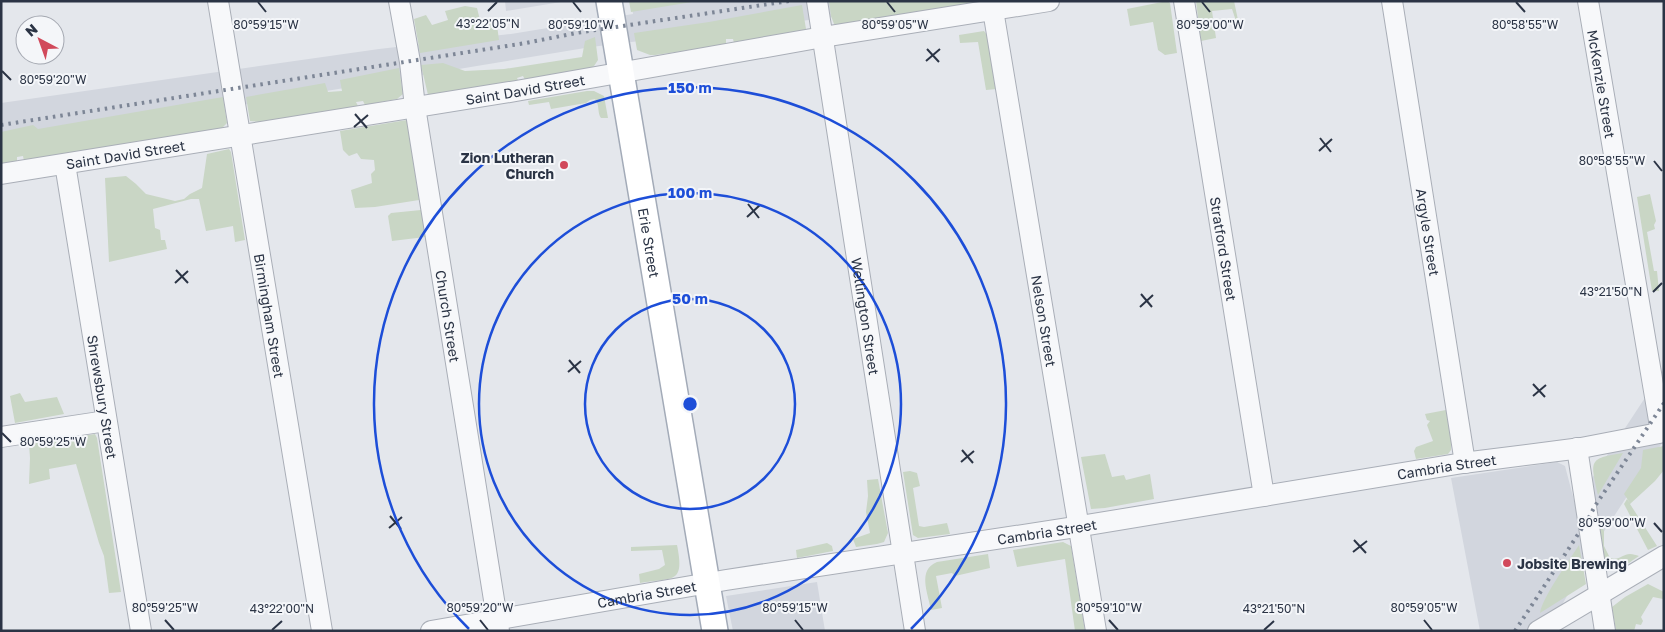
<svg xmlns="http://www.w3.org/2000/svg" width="1665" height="632" font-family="'Golos Text',sans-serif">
	<rect width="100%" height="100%" fill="#e4e7ec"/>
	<g fill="#d2d6de">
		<path d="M 505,1 L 567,1 L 506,11 Z"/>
		<path d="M 631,1 L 963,1 L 591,47 L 1,145 L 1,103 L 379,49 L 511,34 L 633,14 Z"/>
		<path d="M 1664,369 L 1664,440 L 1603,533 L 1547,631 L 1480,631 L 1451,478 L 1557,462 L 1565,466 L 1575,504 Z"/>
		<path d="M 817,582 L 825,631 L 733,631 L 726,596 Z"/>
	</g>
	<g fill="#c9d6c5">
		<path d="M 629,1 L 698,1 L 631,12 Z"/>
		<path d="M 829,1 L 1011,1 L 842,27 L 834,24 L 831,16 Z"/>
		<path d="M 1167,1 L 1170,3 L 1177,53 L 1165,55 L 1158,50 L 1153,22 L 1130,26 L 1127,9 Z"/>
		<path d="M 1196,1 L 1234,1 L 1238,20 L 1236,21 L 1232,9 L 1212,11 L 1216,38 L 1201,41 Z"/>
		<path d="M 802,5 L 806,29 L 800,33 L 734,43 L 733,39 L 726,39 L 726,45 L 655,55 L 650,55 L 637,50 L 634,33 L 709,22 Z"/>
		<path d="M 465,6 L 477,8 L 480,20 L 496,18 L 499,40 L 420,53 L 414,19 L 426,15 L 432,25 L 448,20 L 445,11 Z"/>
		<path d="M 984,31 L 987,35 L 997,89 L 986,90 L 978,42 L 960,43 L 959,35 Z"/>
		<path d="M 595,37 L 598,60 L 594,66 L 587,70 L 525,80 L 523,76 L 517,78 L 519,82 L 437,95 L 428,95 L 421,65 L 443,63 L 465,71 L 504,69 L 582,57 L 585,41 Z"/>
		<path d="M 399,68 L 403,94 L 397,99 L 365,105 L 363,101 L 356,102 L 358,106 L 260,122 L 250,121 L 246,97 L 325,83 L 328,92 L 342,91 L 340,80 Z"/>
		<path d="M 587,91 L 594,91 L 604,96 L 608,118 L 601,118 C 597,113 600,105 595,99 L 590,100 L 586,103 L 551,109 L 549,102 L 529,105 L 528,101 Z"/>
		<path d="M 223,97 L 227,123 L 222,128 L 24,161 L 23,156 L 17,157 L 17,162 L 1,164 L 1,132 L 33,125 L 38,129 Z"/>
		<path d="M 407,120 L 419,200 L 375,207 L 355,208 L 351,190 L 372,183 L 371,174 L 375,170 L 374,160 L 361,159 L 357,153 L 349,156 L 343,150 L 340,131 Z"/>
		<path d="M 229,149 L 231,152 L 245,240 L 235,242 L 233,226 L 206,231 L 199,199 L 191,199 L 153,209 L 155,228 L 160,230 L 161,240 L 165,240 L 167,249 L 109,262 L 105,178 L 126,176 L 136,184 L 146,194 L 175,201 L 184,199 L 190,194 L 202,188 L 207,154 Z"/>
		<path d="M 1650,194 L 1656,221 L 1654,225 L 1655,229 L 1647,232 L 1654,271 L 1657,271 L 1659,291 L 1652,291 L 1637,197 Z"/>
		<path d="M 421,210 L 425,237 L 392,241 L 388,216 L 391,213 Z"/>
		<path d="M 20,393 L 25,402 L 57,397 L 64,414 L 15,423 L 10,396 Z"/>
		<path d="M 1446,410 L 1451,439 L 1451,450 L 1448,454 L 1416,459 L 1414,451 L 1416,447 L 1433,441 L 1427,425 L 1430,421 L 1427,420 L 1425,414 Z"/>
		<path d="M 95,434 L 97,438 L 121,592 L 109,593 L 104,556 L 99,543 L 76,464 L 49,469 L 50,479 L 29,484 L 30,458 L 29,444 Z"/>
		<path d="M 1664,446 L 1664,470 L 1655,481 L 1630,504 L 1657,546 L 1648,550 L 1624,504 L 1627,499 L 1630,503 L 1624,494 L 1641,468 L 1643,450 Z"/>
		<path d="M 1623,453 L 1598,495 C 1591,462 1587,458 1623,453 Z"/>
		<path d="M 1105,454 L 1112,477 L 1124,475 L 1126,480 L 1150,474 L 1154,499 L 1105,508 L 1091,509 L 1081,457 Z"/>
		<path d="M 910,471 L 917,473 L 920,486 L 913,488 L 919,526 L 924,527 L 947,523 L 950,534 L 918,538 L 913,535 L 903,472 Z"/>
		<path d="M 878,479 L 888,533 L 884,542 L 877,544 L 856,547 L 853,539 L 870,533 L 866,512 L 868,496 L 867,480 Z"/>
		<path d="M 1599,526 L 1602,527 L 1604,531 L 1604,546 L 1610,558 C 1619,561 1623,554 1630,554 C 1633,554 1636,555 1639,556 C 1627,564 1614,576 1603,561 Z"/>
		<path d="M 1063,542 L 1071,546 L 1085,631 L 1075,631 L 1065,559 L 1017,567 L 1013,550 Z"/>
		<path d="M 827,543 L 832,546 L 833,551 L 797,558 L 796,550 Z"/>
		<path d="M 677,545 C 685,585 673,577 640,583 L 639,574 L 659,569 L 665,565 L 662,550 L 631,551 L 631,547 Z"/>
		<path d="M 1579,545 L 1586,584 L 1540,613 C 1543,596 1569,561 1579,545 Z"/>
		<path d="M 988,554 L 990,568 L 955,576 L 952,573 L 936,576 L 942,608 L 931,610 C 928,593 917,570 937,562 Z"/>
		<path d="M 1648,584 L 1664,592 L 1664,602 L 1663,599 L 1653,597 L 1641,617 L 1643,621 L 1641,625 L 1636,624 L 1634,631 L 1616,631 L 1612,607 L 1625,597 Z"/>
	</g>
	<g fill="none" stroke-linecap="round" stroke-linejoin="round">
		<g stroke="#a9aeb7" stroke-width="22">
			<g id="minor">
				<path id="s1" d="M 218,1 L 322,631"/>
				<path id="s2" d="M 399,1 L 410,62 L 415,107 L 499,631"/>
				<path id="s3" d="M 817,1 L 915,631"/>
				<path id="s4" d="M 1184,1 L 1264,496"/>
				<path id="s5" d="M 1392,1 L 1465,463"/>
				<path id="s6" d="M 1588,1 L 1661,432"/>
				<path id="s7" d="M 993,10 L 1096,631"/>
				<path id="s8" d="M 65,164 L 141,631"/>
				<path id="s9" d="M 1,174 L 516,91 L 823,37 L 1049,1"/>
				<path d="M 1,437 L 106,421"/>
				<path d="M 1577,448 L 1605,631"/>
				<path id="s10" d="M 431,631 L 726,580 L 1069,528 L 1463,463 L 1581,448 L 1664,432"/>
				<path d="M 1538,631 L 1664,556"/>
			</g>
		</g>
		<g stroke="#a3abb8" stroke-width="28">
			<g id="major">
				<path id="s11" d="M 609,1 L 715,631"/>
			</g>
		</g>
		<use href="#minor" stroke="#f7f8fa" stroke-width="20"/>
		<use href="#major" stroke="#fff" stroke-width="25"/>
		<g stroke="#7d8696" stroke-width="4" stroke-dasharray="2.5 5" stroke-linecap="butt">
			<path d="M 1,125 L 526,43 L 576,33 L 789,1"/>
			<path d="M 1515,631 L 1588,519 L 1595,506 L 1664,403"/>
		</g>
	</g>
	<path fill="none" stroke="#2b3445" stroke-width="2" d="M 258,2 L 266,12M 573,2 L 581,12M 887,2 L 895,12M 1202,2 L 1210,12M 1516,2 L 1525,12M 488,11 L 497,2M 927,49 L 939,62M 926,61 L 940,49M 2,71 L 11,80M 355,114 L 367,128M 354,127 L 368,115M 1320,138 L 1331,152M 1319,151 L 1332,139M 1654,161 L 1662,171M 748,204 L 759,218M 747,217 L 760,205M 176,270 L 188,283M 175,283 L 188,271M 1653,292 L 1662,283M 1141,294 L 1152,307M 1140,307 L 1153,295M 569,360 L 580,373M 568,372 L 581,361M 1533,384 L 1545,397M 1533,396 L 1546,385M 2,433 L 11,442M 962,450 L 973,463M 961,462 L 974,451M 390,516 L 401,529M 1654,523 L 1662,532M 389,528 L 402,517M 1354,540 L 1366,553M 1353,552 L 1367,541M 165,620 L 174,630M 480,620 L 488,630M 795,620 L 803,630M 1109,620 L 1118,630M 1424,620 L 1432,630M 272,630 L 282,621M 1264,630 L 1274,621"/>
	<g fill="none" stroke="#1d4ed8" stroke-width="2.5">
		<circle cx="690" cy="404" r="105"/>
		<circle cx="690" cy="404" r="211"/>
		<path d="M469 629A316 316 0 1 1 911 629"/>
	</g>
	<g fill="#d1495b" stroke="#f4f6f9" stroke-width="2">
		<circle cx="564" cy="165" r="5"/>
		<circle cx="1507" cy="563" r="5"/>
	</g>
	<g text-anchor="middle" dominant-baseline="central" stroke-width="4" stroke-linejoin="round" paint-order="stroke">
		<g font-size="14" fill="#2b3445" stroke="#f4f6f9">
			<text stroke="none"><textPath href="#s6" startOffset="84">McKenzie Street</textPath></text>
			<text stroke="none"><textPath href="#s9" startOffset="531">Saint David Street</textPath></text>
			<text stroke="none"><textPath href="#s9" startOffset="126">Saint David Street</textPath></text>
			<text stroke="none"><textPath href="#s5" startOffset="234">Argyle Street</textPath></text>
			<text stroke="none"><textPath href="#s11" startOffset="245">Erie Street</textPath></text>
			<text stroke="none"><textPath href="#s4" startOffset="251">Stratford Street</textPath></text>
			<text stroke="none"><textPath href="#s1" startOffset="319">Birmingham Street</textPath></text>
			<text stroke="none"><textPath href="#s2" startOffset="319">Church Street</textPath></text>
			<text stroke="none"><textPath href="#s3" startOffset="319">Wellington Street</textPath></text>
			<text stroke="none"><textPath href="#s7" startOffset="315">Nelson Street</textPath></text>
			<text stroke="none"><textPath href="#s8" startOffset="236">Shrewsbury Street</textPath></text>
			<text stroke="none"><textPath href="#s10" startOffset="1029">Cambria Street</textPath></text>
			<text stroke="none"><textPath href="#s10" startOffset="624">Cambria Street</textPath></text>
			<text stroke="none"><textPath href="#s10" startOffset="219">Cambria Street</textPath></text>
		</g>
		<g font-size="14" font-weight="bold" fill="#2b3445" stroke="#f4f6f9" text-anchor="end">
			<text x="554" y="157">Zion Lutheran<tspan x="554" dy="16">Church</tspan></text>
			<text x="1517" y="563" text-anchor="start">Jobsite Brewing</text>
		</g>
	</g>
	<g font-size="12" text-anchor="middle" fill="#2b3445" stroke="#f4f6f9" stroke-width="4" stroke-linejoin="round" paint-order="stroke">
		<text x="488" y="28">43°22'05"N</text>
		<text x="266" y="29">80°59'15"W</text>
		<text x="581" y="29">80°59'10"W</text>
		<text x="895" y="29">80°59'05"W</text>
		<text x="1210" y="29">80°59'00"W</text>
		<text x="1525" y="29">80°58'55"W</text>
		<text x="53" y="84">80°59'20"W</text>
		<text x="1612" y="165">80°58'55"W</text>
		<text x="1611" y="296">43°21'50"N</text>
		<text x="53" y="446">80°59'25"W</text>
		<text x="1612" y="527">80°59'00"W</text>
		<text x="165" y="612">80°59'25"W</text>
		<text x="480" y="612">80°59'20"W</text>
		<text x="795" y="612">80°59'15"W</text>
		<text x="1109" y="612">80°59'10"W</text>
		<text x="1424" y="612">80°59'05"W</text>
		<text x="282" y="613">43°22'00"N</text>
		<text x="1274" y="613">43°21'50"N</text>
	</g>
	<circle cx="690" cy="404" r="8" fill="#1d4ed8" stroke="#f4f6f9" stroke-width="2.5"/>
	<g font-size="15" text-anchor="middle" font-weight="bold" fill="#1d4ed8" stroke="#f4f6f9" stroke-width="4" stroke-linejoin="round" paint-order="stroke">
		<text x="690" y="93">150 m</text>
		<text x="690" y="198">100 m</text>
		<text x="690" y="304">50 m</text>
	</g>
	<rect width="1665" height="632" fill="none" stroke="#2b3445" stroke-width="5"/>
	<g transform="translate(40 40) rotate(319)"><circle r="24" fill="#f4f6f9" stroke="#a4a8b1"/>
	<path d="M0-4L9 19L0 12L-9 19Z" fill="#d1495b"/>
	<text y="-8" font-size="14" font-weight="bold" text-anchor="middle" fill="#2b3445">N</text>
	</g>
</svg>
